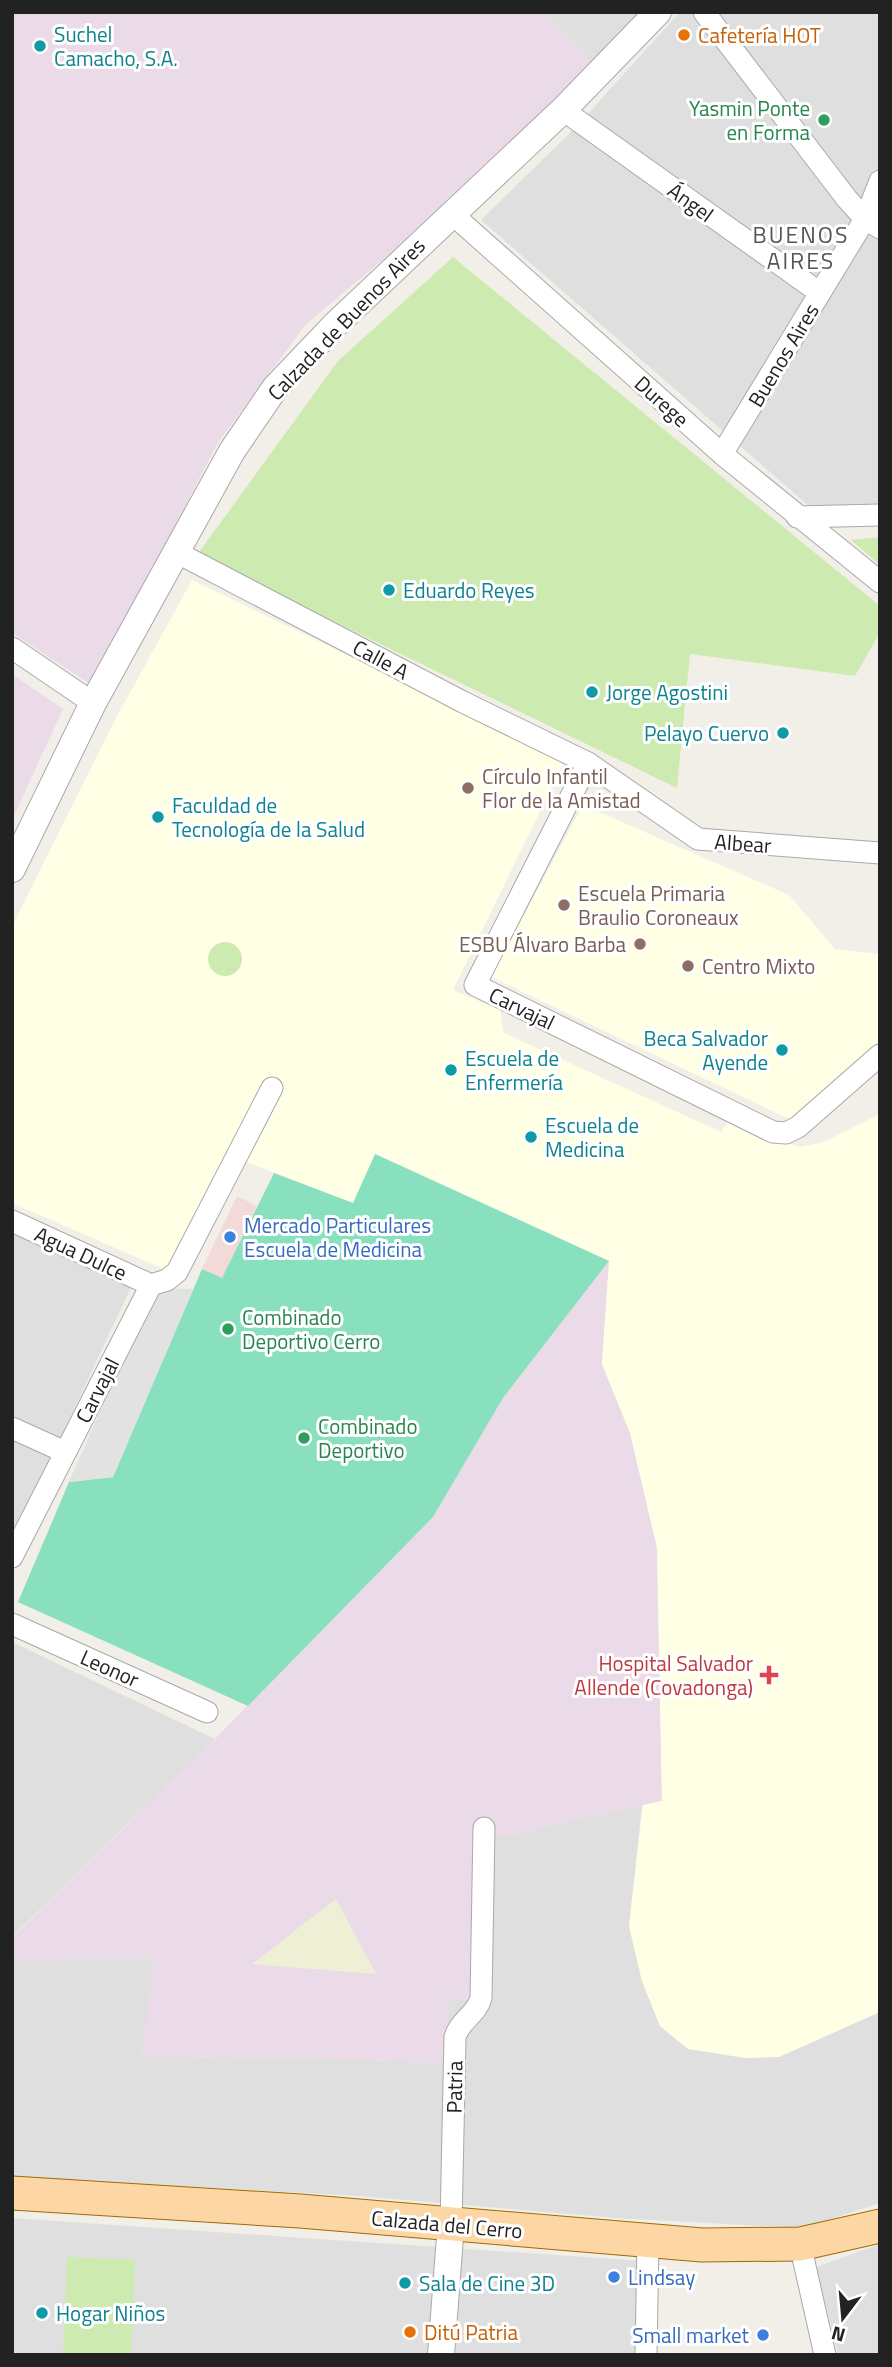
<svg xmlns="http://www.w3.org/2000/svg" width="892" height="2367" font-family="'Titillium Web',sans-serif">
	<rect width="100%" height="100%" fill="#f2efe9"/>
	<g fill="#e0dfdf">
		<path d="M 543,12 L 645,12 L 593,65 Z"/>
		<path d="M 680,12 L 880,12 L 880,504 L 809,506 L 481,220 L 574,129 Z"/>
		<path d="M 12,1233 L 132,1285 L 12,1542 Z"/>
		<path d="M 12,1642 L 215,1739 L 12,1937 Z"/>
		<path d="M 642,1805 L 629,1926 L 642,1981 L 660,2026 L 688,2049 L 880,2011 L 880,2203 L 803,2228 L 615,2218 L 358,2196 L 12,2177 L 12,1960 L 155,1957 L 142,2055 L 446,2062 L 447,1998 L 475,2000 L 481,1841 Z"/>
		<path d="M 12,2218 L 657,2262 L 656,2355 L 12,2355 Z"/>
		<path d="M 880,2244 L 880,2355 L 838,2355 L 816,2267 Z"/>
	</g>
	<path fill="#f2dad9" d="M 237,1196 L 257,1206 L 222,1278 L 202,1269 Z"/>
	<g fill="#ebdbe8">
		<path d="M 12,12 L 543,12 L 593,65 L 411,236 L 305,325 L 217,444 L 93,686 L 12,633 Z"/>
		<path d="M 12,674 L 63,709 L 12,820 Z"/>
		<path d="M 609,1261 L 602,1364 L 630,1433 L 643,1486 L 656,1509 L 662,1801 L 481,1841 L 475,2000 L 447,1998 L 446,2062 L 141,2055 L 155,1957 L 12,1960 L 12,1938 L 215,1739 L 433,1517 L 503,1398 Z"/>
	</g>
	<g fill="#ffffe5">
		<path d="M 192,580 L 565,760 L 453,990 L 500,1010 L 504,1033 L 721,1132 L 729,1120 L 799,1147 L 824,1142 L 880,1114 L 880,2012 L 779,2057 L 745,2058 L 688,2049 L 660,2026 L 642,1981 L 629,1926 L 643,1805 L 662,1801 L 657,1548 L 630,1433 L 602,1364 L 609,1261 L 376,1154 L 353,1203 L 225,1154 L 166,1270 L 12,1203 L 12,927 L 115,720 Z"/>
		<path d="M 583,805 L 789,895 L 835,949 L 880,954 L 880,1039 L 789,1119 L 491,977 Z"/>
	</g>
	<path fill="#eef0d5" d="M 336,1899 L 376,1974 L 252,1964 Z"/>
	<g fill="#cdebb0">
		<path d="M 453,257 L 880,606 L 880,632 L 855,676 L 690,654 L 677,788 L 197,555 L 338,361 Z"/>
		<path d="M 880,537 L 880,565 L 851,540 Z"/>
		<circle cx="225" cy="959" r="17"/>
		<path d="M 67,2257 L 135,2260 L 131,2355 L 63,2355 Z"/>
	</g>
	<path fill="#88e0be" d="M 375,1154 L 609,1261 L 503,1398 L 433,1517 L 248,1706 L 18,1602 L 69,1482 L 113,1477 L 202,1269 L 222,1278 L 274,1173 L 353,1203 Z"/>
	<path fill="#e2e2e2" d="M 154,1288 L 193,1289 L 113,1477 L 69,1482 Z"/>
	<g fill="none" stroke-linecap="round" stroke-linejoin="round">
		<g stroke="#a9a9a9" stroke-width="23">
			<g id="minor">
				<path d="M 704,12 L 847,199 L 865,219 L 880,228"/>
				<path d="M 563,110 L 820,293"/>
				<path d="M 451,213 L 722,454 L 880,582"/>
				<path d="M 722,454 L 865,219 L 880,181"/>
				<path d="M 797,517 L 880,515"/>
				<path d="M 176,552 L 463,702 L 588,763 L 698,839 L 880,853"/>
				<path d="M 12,648 L 93,703"/>
				<path d="M 588,763 L 475,985 L 773,1132 L 786,1133 L 798,1127 L 880,1055"/>
				<path d="M 12,1221 L 151,1285"/>
				<path d="M 12,1428 L 65,1452"/>
				<path d="M 12,1557 L 151,1285 L 167,1280 L 177,1272 L 272,1088"/>
				<path d="M 12,1624 L 207,1712"/>
				<path d="M 451,2224 L 455,2037 C 460,2020 477,2014 481,1998 L 484,1828"/>
				<path d="M 800,2244 L 825,2355"/>
				<path d="M 646,2355 L 648,2241"/>
			</g>
		</g>
		<g stroke="#a9a9a9" stroke-width="28">
			<g id="tertiary">
				<path d="M 12,869 L 93,703 L 232,451 L 275,388 L 336,324 L 563,110 L 658,12"/>
				<path d="M 441,2355 L 451,2224"/>
			</g>
		</g>
		<g stroke="#a06b00" stroke-width="35">
			<path id="primary" d="M 12,2193 L 300,2211 L 702,2245 L 800,2244 L 880,2226"/>
		</g>
		<use href="#minor" stroke="#fff" stroke-width="21"/>
		<use href="#tertiary" stroke="#fff" stroke-width="26"/>
		<use href="#primary" stroke="#fcd6a4" stroke-width="33"/>
	</g>
	<g fill="#e8710a" stroke="#fff" stroke-width="2.5">
		<circle cx="684" cy="35" r="7"/>
		<circle cx="410" cy="2332" r="7"/>
	</g>
	<g fill="#0f9aa8" stroke="#fff" stroke-width="2.5">
		<circle cx="40" cy="46" r="7"/>
		<circle cx="389" cy="590" r="7"/>
		<circle cx="592" cy="692" r="7"/>
		<circle cx="783" cy="733" r="7"/>
		<circle cx="158" cy="817" r="7"/>
		<circle cx="782" cy="1050" r="7"/>
		<circle cx="451" cy="1070" r="7"/>
		<circle cx="531" cy="1137" r="7"/>
		<circle cx="405" cy="2283" r="7"/>
		<circle cx="42" cy="2313" r="7"/>
	</g>
	<g fill="#2e9e5b" stroke="#fff" stroke-width="2.5">
		<circle cx="824" cy="120" r="7"/>
		<circle cx="228" cy="1329" r="7"/>
		<circle cx="304" cy="1438" r="7"/>
	</g>
	<g fill="#8d6e63" stroke="#fff" stroke-width="2.5">
		<circle cx="468" cy="788" r="7"/>
		<circle cx="564" cy="905" r="7"/>
		<circle cx="640" cy="944" r="7"/>
		<circle cx="688" cy="966" r="7"/>
	</g>
	<g fill="#3f7fe0" stroke="#fff" stroke-width="2.5">
		<circle cx="230" cy="1237" r="7"/>
		<circle cx="614" cy="2277" r="7"/>
		<circle cx="763" cy="2335" r="7"/>
	</g>
	<path fill="#e0444e" stroke="#fff" stroke-width="2.5" d="M765.5 1664.5h7v7h7v7h-7v7h-7v-7h-7v-7h7z"/>
	<g text-anchor="middle" dominant-baseline="central" stroke-width="6" stroke-linejoin="round" paint-order="stroke">
		<g font-size="21" fill="#0d838f" stroke="#fff" text-anchor="start">
			<text x="54" y="34">Suchel<tspan x="54" dy="24">Camacho, S.A.</tspan></text>
			<text x="403" y="590">Eduardo Reyes</text>
			<text x="606" y="692">Jorge Agostini</text>
			<text x="769" y="733" text-anchor="end">Pelayo Cuervo</text>
			<text x="172" y="805">Faculdad de<tspan x="172" dy="24">Tecnología de la Salud</tspan></text>
			<text x="768" y="1038" text-anchor="end">Beca Salvador<tspan x="768" dy="24">Ayende</tspan></text>
			<text x="465" y="1058">Escuela de<tspan x="465" dy="24">Enfermería</tspan></text>
			<text x="545" y="1125">Escuela de<tspan x="545" dy="24">Medicina</tspan></text>
			<text x="419" y="2283">Sala de Cine 3D</text>
			<text x="56" y="2313">Hogar Niños</text>
		</g>
		<g font-size="21" fill="#c56008" stroke="#fff" text-anchor="start">
			<text x="698" y="35">Cafetería HOT</text>
			<text x="424" y="2332">Ditú Patria</text>
		</g>
		<g font-size="21" fill="#27864d" stroke="#fff" text-anchor="start">
			<text x="810" y="108" text-anchor="end">Yasmin Ponte<tspan x="810" dy="24">en Forma</tspan></text>
			<text x="242" y="1317">Combinado<tspan x="242" dy="24">Deportivo Cerro</tspan></text>
			<text x="318" y="1426">Combinado<tspan x="318" dy="24">Deportivo</tspan></text>
		</g>
		<g font-size="21" fill="#222" stroke="#fff">
			<text transform="translate(691 202) rotate(36)">Ángel</text>
			<text transform="translate(346 319) rotate(-46)">Calzada de Buenos Aires</text>
			<text transform="translate(783 355) rotate(-59)">Buenos Aires</text>
			<text transform="translate(662 401) rotate(42)">Durege</text>
			<text transform="translate(381 659) rotate(28)">Calle A</text>
			<text transform="translate(743 843) rotate(4)">Albear</text>
			<text transform="translate(522 1008) rotate(26)">Carvajal</text>
			<text transform="translate(81 1253) rotate(25)">Agua Dulce</text>
			<text transform="translate(97 1390) rotate(-63)">Carvajal</text>
			<text transform="translate(110 1668) rotate(24)">Leonor</text>
			<text transform="translate(454 2087) rotate(-89)">Patria</text>
			<text transform="translate(447 2224) rotate(5)">Calzada del Cerro</text>
		</g>
		<g font-size="21" fill="#785e54" stroke="#fff" text-anchor="start">
			<text x="482" y="776">Círculo Infantil<tspan x="482" dy="24">Flor de la Amistad</tspan></text>
			<text x="578" y="893">Escuela Primaria<tspan x="578" dy="24">Braulio Coroneaux</tspan></text>
			<text x="626" y="944" text-anchor="end">ESBU Álvaro Barba</text>
			<text x="702" y="966">Centro Mixto</text>
		</g>
		<g font-size="21" fill="#366cbe" stroke="#fff" text-anchor="start">
			<text x="244" y="1225">Mercado Particulares<tspan x="244" dy="24">Escuela de Medicina</tspan></text>
			<text x="628" y="2277">Lindsay</text>
			<text x="749" y="2335" text-anchor="end">Small market</text>
		</g>
		<g font-size="21" fill="#be3a42" stroke="#fff" text-anchor="end">
			<text x="753" y="1663">Hospital Salvador<tspan x="753" dy="24">Allende (Covadonga)</tspan></text>
		</g>
		<g font-size="23" letter-spacing="2" fill="#555" stroke="#fff">
			<text x="801" y="234">BUENOS<tspan x="801" dy="26">AIRES</tspan></text>
		</g>
	</g>
	<rect width="892" height="2367" fill="none" stroke="#222222" stroke-width="28"/>
	<g transform="translate(843 2318) rotate(196)" stroke="#ffffff" stroke-width="5" paint-order="stroke">
	<path d="M0-5L12 26L0 18L-12 26Z" fill="#222222"/>
	<text y="-10" font-size="19" font-weight="bold" text-anchor="middle" fill="#222222">N</text>
	</g>
</svg>
